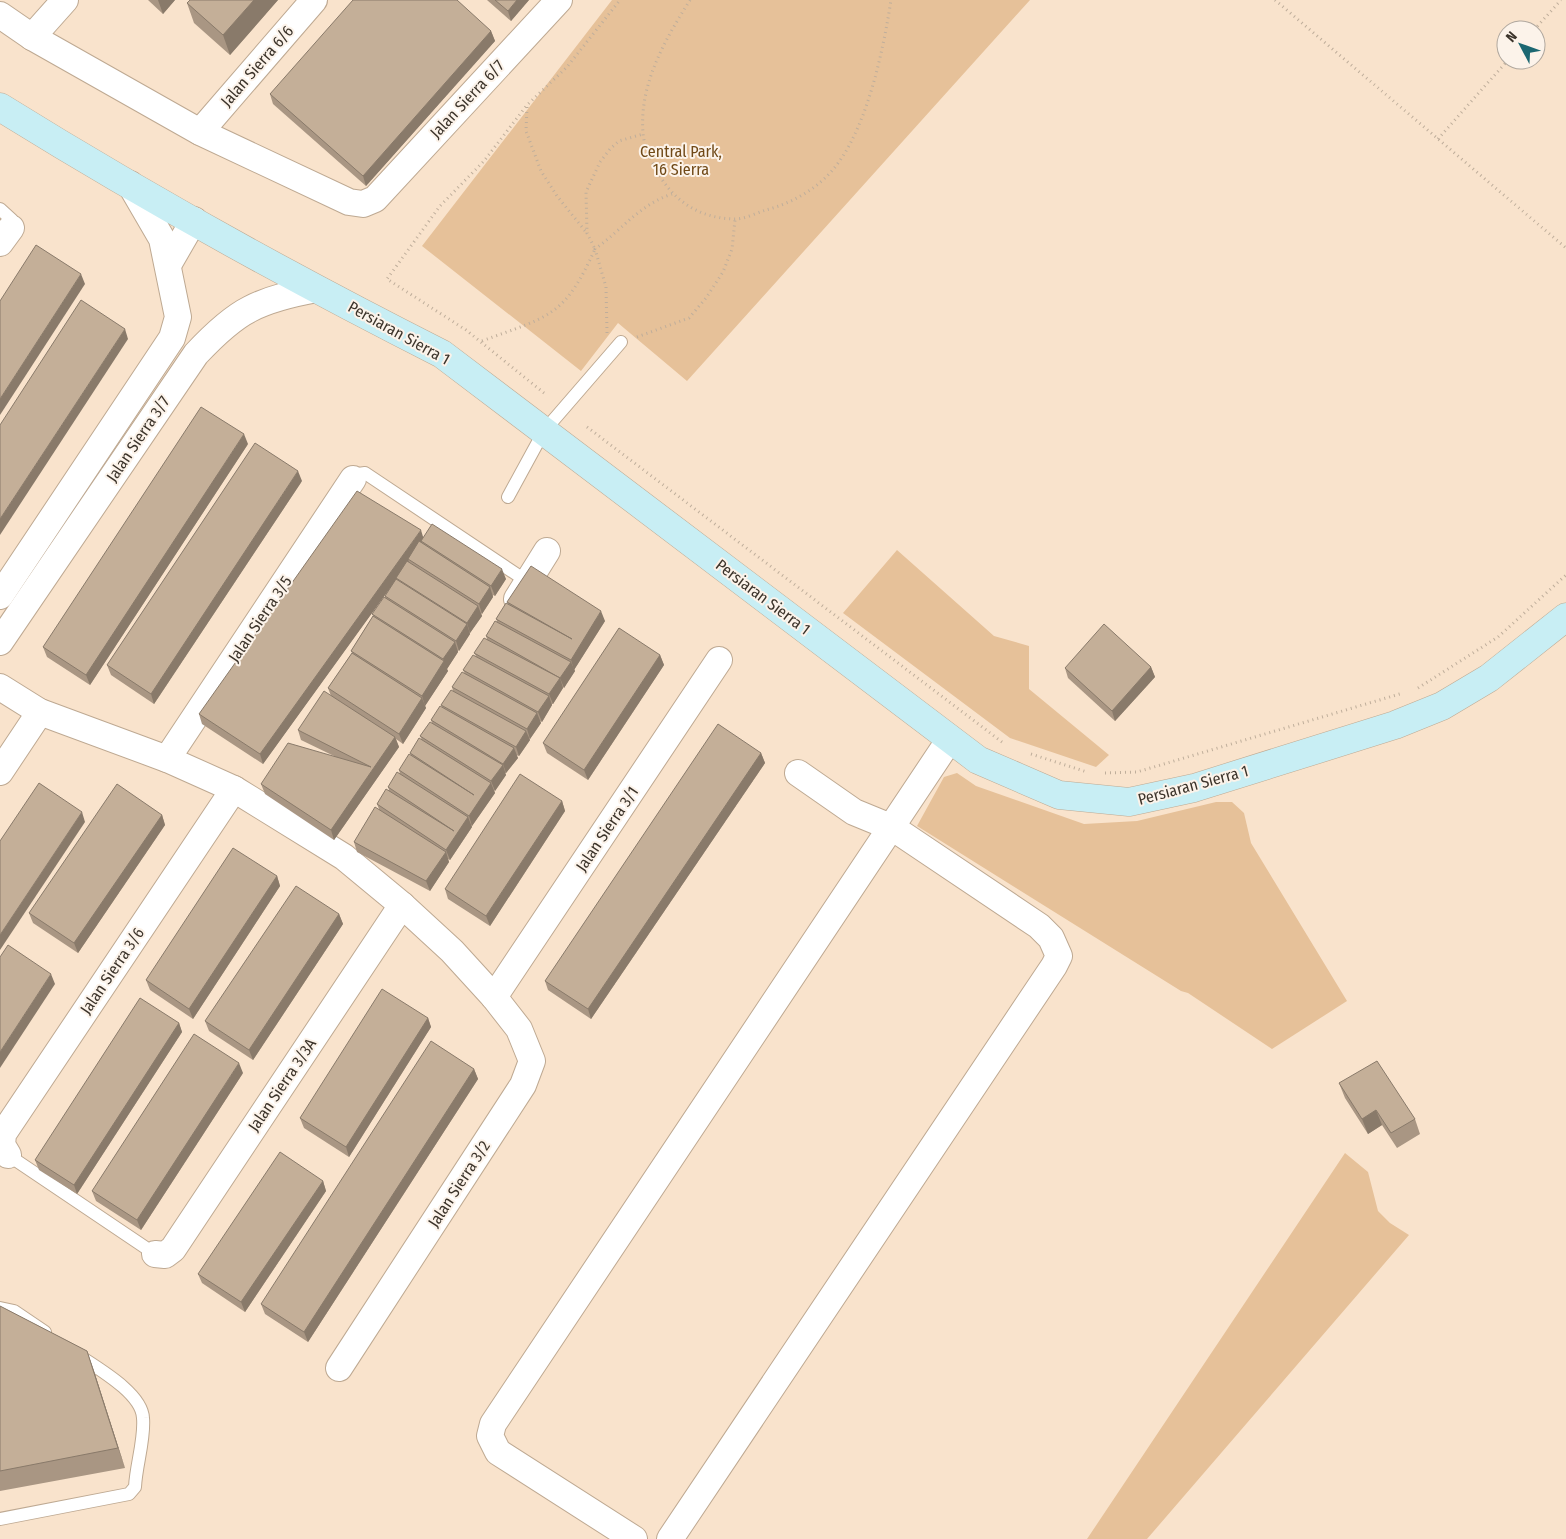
<svg xmlns="http://www.w3.org/2000/svg" width="1566" height="1539" font-family="'Fira Sans Condensed',sans-serif">
	<rect width="100%" height="100%" fill="#f9e3cc"/>
	<g fill="#e6c199">
		<path d="M 612,0 L 1030,0 L 687,381 L 618,323 L 581,371 L 422,246 Z"/>
		<path d="M 897,550 L 994,636 L 1029,646 L 1029,689 L 1109,755 L 1096,767 L 1010,738 L 843,613 Z"/>
		<path d="M 957,773 L 976,786 L 1084,824 L 1137,821 L 1216,802 L 1232,802 L 1244,813 L 1251,843 L 1347,1001 L 1272,1049 L 1188,993 L 1181,991 L 917,826 L 944,777 Z"/>
		<path d="M 1345,1153 L 1368,1172 L 1378,1211 L 1390,1223 L 1409,1235 L 1147,1539 L 1087,1539 Z"/>
	</g>
	<g fill="none" stroke-linecap="round" stroke-linejoin="round">
		<g stroke="#bea992" stroke-width="14">
			<g id="lane">
				<path d="M 0,209 L 12,220 L 11,228"/>
				<path d="M 353,479 L 358,474 L 365,473 L 528,582"/>
				<path d="M 508,497 L 544,431 L 621,342"/>
				<path d="M 8,1155 L 155,1254"/>
				<path d="M 0,1308 L 14,1311 L 45,1332"/>
				<path d="M 0,1519 L 129,1494 L 135,1487 C 136,1465 145,1439 143,1418 C 142,1393 97,1368 78,1355"/>
			</g>
		</g>
		<g stroke="#bea992" stroke-width="28">
			<g id="street">
				<path d="M 0,15 L 32,37 L 200,132 L 349,202 L 363,204 L 375,199 L 559,0"/>
				<path d="M 32,37 L 65,0"/>
				<path d="M 200,132 L 314,0"/>
				<path d="M 0,243 L 11,228"/>
				<path d="M 168,265 L 194,220"/>
				<path d="M 0,596 L 172,338 L 178,317 L 162,239 L 130,184"/>
				<path d="M 517,599 L 547,551"/>
				<path d="M 0,642 L 196,354 C 211,338 230,319 250,309 C 271,298 295,293 317,289"/>
				<path d="M 0,687 L 40,712 L 167,759 L 234,789 L 344,857 L 402,905 L 452,951 L 494,997 L 519,1029 L 532,1061 L 523,1085 L 339,1368"/>
				<path d="M 167,759 L 353,479"/>
				<path d="M 0,772 L 40,712"/>
				<path d="M 494,997 L 719,660"/>
				<path d="M 8,1155 L 2,1145 L 3,1134 L 234,789"/>
				<path d="M 155,1254 L 165,1255 L 173,1249 L 402,905"/>
				<path d="M 634,1539 L 498,1452 L 490,1436 L 493,1424 L 950,739"/>
				<path d="M 670,1539 L 1054,966 L 1059,956 L 1051,938 L 1039,926 L 893,828 L 854,812 L 798,773"/>
			</g>
		</g>
		<g stroke="#bea992" stroke-width="29">
			<path id="secondary" d="M 0,107 C 143,196 292,278 442,354 L 978,760 L 1059,795 L 1129,802 L 1194,788 L 1395,725 L 1442,706 L 1489,678 L 1566,617"/>
		</g>
		<g stroke="#bfae9b" stroke-width="3" stroke-dasharray="1 4" stroke-linecap="butt">
			<path d="M 690,0 C 665,40 639,84 643,133 C 644,148 654,165 661,178 C 678,204 702,218 733,219 C 743,220 756,213 766,210 C 788,204 808,194 825,178 C 865,141 883,52 891,0"/>
			<path d="M 1275,0 L 1566,248"/>
			<path d="M 1534,30 L 1561,0"/>
			<path d="M 527,107 L 526,131 L 541,171 L 557,196 L 586,232"/>
			<path d="M 1438,139 L 1508,60"/>
			<path d="M 607,333 L 606,287 L 595,249 C 623,229 639,205 672,194"/>
			<path d="M 637,337 L 689,318 L 706,298 L 723,272 L 732,249 L 735,220"/>
			<path d="M 482,341 C 549,316 564,318 595,249 L 587,233 L 586,192 L 600,162 L 610,149 L 619,141 L 643,134"/>
			<path d="M 544,393 L 466,330 L 387,279 L 440,206 L 484,161 L 527,105 L 567,67 L 620,0"/>
			<path d="M 587,427 L 1002,742"/>
			<path d="M 1418,688 L 1498,637 L 1566,575"/>
			<path d="M 1031,754 L 1087,772"/>
			<path d="M 1105,773 L 1137,772 L 1403,693"/>
		</g>
		<use href="#lane" stroke="#fff" stroke-width="12"/>
		<use href="#street" stroke="#fff" stroke-width="26"/>
		<use href="#secondary" stroke="#c8eef4" stroke-width="28"/>
	</g>
	<g fill="#a99683">
		<path d="M 148,0 L 175,0 L 163,14 Z"/>
		<path d="M 190,0 L 278,0 L 230,55 L 194,23 L 187,3 Z"/>
		<path d="M 487,0 L 529,0 L 511,21 Z"/>
		<path d="M 491,31 L 495,41 L 366,186 L 273,104 L 270,94 Z"/>
		<path d="M 248,444 L 90,685 L 47,657 L 43,647 Z"/>
		<path d="M 302,481 L 154,704 L 111,675 L 107,665 Z"/>
		<path d="M 423,537 L 506,579 L 495,596 L 493,595 L 493,597 L 482,614 L 481,613 L 482,616 L 470,633 L 470,632 L 470,634 L 459,651 L 458,650 L 458,652 L 447,669 L 448,671 L 425,706 L 426,708 L 403,744 L 396,739 L 399,747 L 334,840 L 265,794 L 261,784 L 334,756 L 301,740 L 298,730 L 331,696 L 328,688 L 352,653 L 351,651 L 373,616 L 372,614 L 385,598 L 385,596 L 391,586 L 263,764 L 202,724 L 199,714 Z"/>
		<path d="M 507,602 L 605,621 L 574,670 L 575,671 L 564,688 L 563,687 L 563,688 L 553,704 L 552,704 L 552,705 L 542,722 L 540,721 L 541,723 L 530,739 L 529,738 L 530,740 L 519,756 L 516,755 L 518,758 L 506,773 L 505,773 L 506,775 L 495,791 L 494,790 L 495,793 L 472,826 L 471,825 L 472,827 L 450,860 L 448,859 L 449,862 L 430,891 L 357,852 L 354,842 L 379,809 L 377,804 L 389,790 L 388,787 L 400,774 L 399,770 L 411,756 L 410,753 L 422,740 L 420,736 L 432,723 L 431,720 L 442,707 L 441,705 L 453,691 L 452,687 L 465,674 L 463,670 L 476,656 L 474,653 L 487,639 L 486,636 L 497,621 L 496,619 L 508,605 Z"/>
		<path d="M 660,655 L 664,665 L 588,780 L 547,753 L 543,743 Z"/>
		<path d="M 1151,667 L 1155,677 L 1115,721 L 1068,678 L 1065,668 Z"/>
		<path d="M 761,753 L 765,763 L 591,1019 L 548,990 L 545,981 Z"/>
		<path d="M 562,801 L 565,811 L 490,926 L 448,899 L 445,889 Z"/>
		<path d="M 162,815 L 165,825 L 78,953 L 33,923 L 29,913 Z"/>
		<path d="M 277,876 L 280,886 L 193,1019 L 150,990 L 146,980 Z"/>
		<path d="M 339,914 L 343,924 L 253,1060 L 209,1031 L 205,1021 Z"/>
		<path d="M 428,1018 L 431,1027 L 349,1157 L 304,1128 L 300,1118 Z"/>
		<path d="M 179,1023 L 182,1032 L 77,1194 L 39,1170 L 35,1160 Z"/>
		<path d="M 474,1069 L 478,1079 L 308,1342 L 265,1314 L 261,1304 Z"/>
		<path d="M 243,1073 L 141,1230 L 96,1201 L 92,1191 Z"/>
		<path d="M 1339,1083 L 1415,1119 L 1420,1134 L 1397,1148 L 1382,1125 L 1368,1134 L 1345,1098 Z"/>
		<path d="M 323,1181 L 326,1191 L 245,1312 L 202,1283 L 198,1274 Z"/>
		<path d="M 0,1306 L 87,1351 L 94,1371 L 125,1468 L 0,1491 Z"/>
	</g>
	<g fill="#897a6a">
		<path d="M 158,0 L 175,0 L 163,14 Z"/>
		<path d="M 254,0 L 278,0 L 230,55 L 223,35 Z"/>
		<path d="M 517,0 L 529,0 L 511,21 L 508,11 Z"/>
		<path d="M 491,31 L 495,41 L 366,186 L 363,176 Z"/>
		<path d="M 81,274 L 85,284 L 0,415 L 0,399 Z"/>
		<path d="M 125,329 L 128,339 L 0,535 L 0,519 Z"/>
		<path d="M 244,434 L 248,444 L 90,685 L 86,675 Z"/>
		<path d="M 298,471 L 302,481 L 154,704 L 151,694 Z"/>
		<path d="M 421,530 L 424,540 L 421,541 L 422,544 L 408,559 L 409,562 L 263,764 L 260,754 Z"/>
		<path d="M 502,569 L 506,579 L 495,596 L 491,586 Z"/>
		<path d="M 490,587 L 493,597 L 482,614 L 479,604 Z"/>
		<path d="M 478,606 L 482,616 L 470,633 L 467,623 Z"/>
		<path d="M 601,611 L 605,621 L 574,670 L 571,660 Z"/>
		<path d="M 467,624 L 470,634 L 459,651 L 456,641 Z"/>
		<path d="M 455,642 L 458,652 L 447,669 L 448,671 L 425,706 L 422,696 L 444,661 L 443,659 Z"/>
		<path d="M 660,655 L 664,665 L 588,780 L 584,770 Z"/>
		<path d="M 571,662 L 575,671 L 564,688 L 560,678 Z"/>
		<path d="M 1151,667 L 1155,677 L 1115,721 L 1112,711 Z"/>
		<path d="M 560,678 L 563,688 L 553,704 L 549,694 Z"/>
		<path d="M 549,696 L 552,705 L 542,722 L 538,712 Z"/>
		<path d="M 422,698 L 426,708 L 403,744 L 399,734 Z"/>
		<path d="M 537,713 L 541,723 L 530,739 L 527,729 Z"/>
		<path d="M 526,731 L 530,740 L 519,756 L 516,747 Z"/>
		<path d="M 395,737 L 399,747 L 334,840 L 331,830 Z"/>
		<path d="M 514,748 L 518,758 L 506,773 L 503,764 Z"/>
		<path d="M 761,753 L 765,763 L 591,1019 L 588,1009 Z"/>
		<path d="M 503,765 L 506,775 L 495,791 L 491,781 Z"/>
		<path d="M 491,783 L 495,793 L 472,826 L 469,816 Z"/>
		<path d="M 562,801 L 565,811 L 490,926 L 486,916 Z"/>
		<path d="M 82,812 L 85,822 L 0,950 L 0,935 Z"/>
		<path d="M 162,815 L 165,825 L 78,953 L 74,943 Z"/>
		<path d="M 468,817 L 472,827 L 450,860 L 446,850 Z"/>
		<path d="M 446,852 L 449,862 L 430,891 L 426,881 Z"/>
		<path d="M 277,876 L 280,886 L 193,1019 L 189,1009 Z"/>
		<path d="M 339,914 L 343,924 L 253,1060 L 249,1050 Z"/>
		<path d="M 51,974 L 55,984 L 0,1068 L 0,1052 Z"/>
		<path d="M 428,1018 L 431,1027 L 349,1157 L 346,1147 Z"/>
		<path d="M 179,1023 L 182,1032 L 77,1194 L 74,1185 Z"/>
		<path d="M 239,1063 L 243,1073 L 141,1230 L 137,1220 Z"/>
		<path d="M 474,1069 L 478,1079 L 308,1342 L 304,1332 Z"/>
		<path d="M 1376,1110 L 1382,1125 L 1368,1134 L 1362,1119 Z"/>
		<path d="M 323,1181 L 326,1191 L 245,1312 L 241,1302 Z"/>
		<path d="M 87,1351 L 94,1371 L 125,1468 L 118,1448 Z"/>
	</g>
	<g fill="#c4af98" stroke="#897a6a">
		<path d="M 190,0 L 254,0 L 223,35 L 187,3 Z"/>
		<path d="M 353,0 L 457,0 L 491,31 L 363,176 L 270,94 Z"/>
		<path d="M 495,0 L 517,0 L 508,11 Z"/>
		<path d="M 36,245 L 81,274 L 0,399 L 0,301 Z"/>
		<path d="M 81,300 L 125,329 L 0,519 L 0,425 Z"/>
		<path d="M 201,407 L 244,434 L 86,675 L 43,647 Z"/>
		<path d="M 255,443 L 298,471 L 151,694 L 107,665 Z"/>
		<path d="M 357,491 L 421,530 L 260,754 L 199,714 Z"/>
		<path d="M 432,524 L 502,569 L 491,586 L 421,541 Z"/>
		<path d="M 419,541 L 490,587 L 479,604 L 408,559 Z"/>
		<path d="M 407,561 L 478,606 L 467,623 L 396,578 Z"/>
		<path d="M 531,566 L 601,611 L 571,660 L 496,619 L 506,603 L 572,639 L 507,602 Z"/>
		<path d="M 396,579 L 467,624 L 456,641 L 385,596 Z"/>
		<path d="M 384,597 L 455,642 L 443,659 L 372,614 Z"/>
		<path d="M 373,616 L 444,661 L 422,696 L 351,651 Z"/>
		<path d="M 495,621 L 571,662 L 560,678 L 486,636 Z"/>
		<path d="M 1104,624 L 1151,667 L 1112,711 L 1065,668 Z"/>
		<path d="M 619,628 L 660,655 L 584,770 L 543,743 Z"/>
		<path d="M 484,638 L 560,678 L 549,694 L 474,653 Z"/>
		<path d="M 352,653 L 422,698 L 399,734 L 328,688 Z"/>
		<path d="M 473,655 L 549,696 L 538,712 L 463,670 Z"/>
		<path d="M 462,672 L 537,713 L 527,729 L 452,687 Z"/>
		<path d="M 451,690 L 526,731 L 516,747 L 441,705 Z"/>
		<path d="M 324,691 L 395,737 L 331,830 L 261,784 L 288,743 L 371,767 L 298,730 Z"/>
		<path d="M 440,706 L 514,748 L 503,764 L 431,720 Z"/>
		<path d="M 430,722 L 503,765 L 491,781 L 420,736 Z"/>
		<path d="M 718,724 L 761,753 L 588,1009 L 545,981 Z"/>
		<path d="M 419,738 L 491,783 L 469,816 L 399,770 L 409,754 L 474,795 L 410,753 Z"/>
		<path d="M 397,772 L 468,817 L 446,850 L 377,804 L 386,789 L 454,831 L 388,787 Z"/>
		<path d="M 520,774 L 562,801 L 486,916 L 445,889 Z"/>
		<path d="M 39,783 L 82,812 L 0,935 L 0,841 Z"/>
		<path d="M 117,784 L 162,815 L 74,943 L 29,913 Z"/>
		<path d="M 375,807 L 446,852 L 426,881 L 354,842 Z"/>
		<path d="M 233,848 L 277,876 L 189,1009 L 146,980 Z"/>
		<path d="M 296,886 L 339,914 L 249,1050 L 205,1021 Z"/>
		<path d="M 8,945 L 51,974 L 0,1052 L 0,957 Z"/>
		<path d="M 382,989 L 428,1018 L 346,1147 L 300,1118 Z"/>
		<path d="M 140,998 L 179,1023 L 74,1185 L 35,1160 Z"/>
		<path d="M 194,1034 L 239,1063 L 137,1220 L 92,1191 Z"/>
		<path d="M 431,1041 L 474,1069 L 304,1332 L 261,1304 Z"/>
		<path d="M 1377,1061 L 1415,1119 L 1391,1133 L 1376,1110 L 1362,1119 L 1339,1083 Z"/>
		<path d="M 280,1152 L 323,1181 L 241,1302 L 198,1274 Z"/>
		<path d="M 0,1306 L 87,1351 L 118,1448 L 0,1471 Z"/>
	</g>
	<g text-anchor="middle" dominant-baseline="central" stroke-width="4" stroke-linejoin="round" paint-order="stroke">
		<g font-size="16" fill="#3c342b" stroke="#fcf3ea">
			<text transform="translate(257 66) rotate(-49)">Jalan Sierra 6/6</text>
			<text transform="translate(467 99) rotate(-47)">Jalan Sierra 6/7</text>
			<text transform="translate(399 333) rotate(29)">Persiaran Sierra 1</text>
			<text transform="translate(138 439) rotate(-56)">Jalan Sierra 3/7</text>
			<text transform="translate(763 597) rotate(37)">Persiaran Sierra 1</text>
			<text transform="translate(260 619) rotate(-56)">Jalan Sierra 3/5</text>
			<text transform="translate(1193 785) rotate(-15)">Persiaran Sierra 1</text>
			<text transform="translate(607 829) rotate(-56)">Jalan Sierra 3/1</text>
			<text transform="translate(112 971) rotate(-56)">Jalan Sierra 3/6</text>
			<text transform="translate(282 1085) rotate(-56)">Jalan Sierra 3/3A</text>
			<text transform="translate(459 1184) rotate(-57)">Jalan Sierra 3/2</text>
		</g>
		<g font-size="16" fill="#704917" stroke="#fcf3ea">
			<text x="681" y="151">Central Park,<tspan x="681" dy="18">16 Sierra</tspan></text>
		</g>
	</g>
	<g transform="translate(1521 45) rotate(311)"><circle r="24" fill="#fcf3ea" stroke="#afa79e"/>
	<path d="M0-4L9 19L0 12L-9 19Z" fill="#1c6771"/>
	<text y="-8" font-size="14" font-weight="bold" text-anchor="middle" fill="#3c342b">N</text>
	</g>
</svg>
